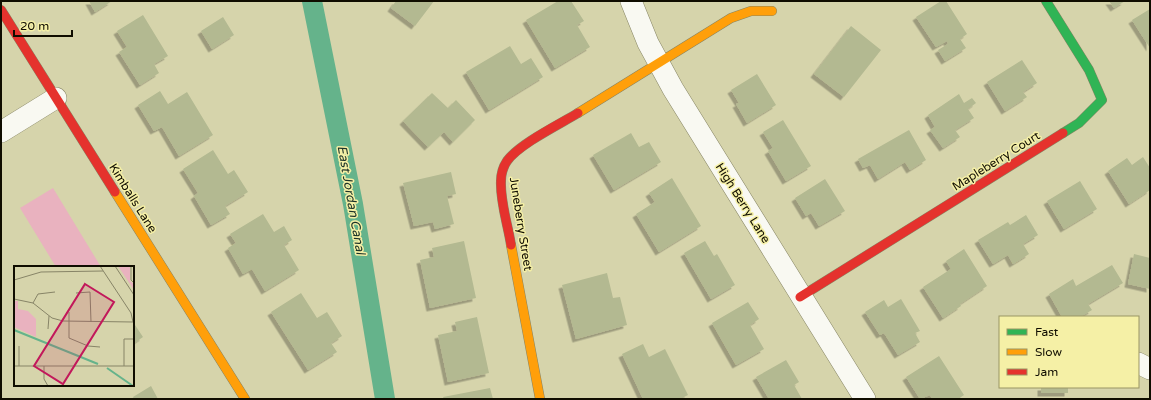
<svg xmlns="http://www.w3.org/2000/svg" width="1151" height="400" font-family="'Varela Round',sans-serif">
	<defs>
		<filter id="shadow"><feDropShadow dx="-3.5" dy="3.5" stdDeviation="0" flood-color="#0004"/></filter>
	</defs>
	<rect width="100%" height="100%" fill="#d6d4ab"/>
	<path fill="#e9b2bf" d="M 53,188 L 101,267 L 56,267 L 20,208 Z"/>
	<g fill="none" stroke-linecap="round" stroke-linejoin="round">
		<path stroke="#65b38b" stroke-width="20" d="M 312,1 L 353,204 L 385,399"/>
	</g>
	<g fill="#b3b991" filter="url(#shadow)">
		<path d="M 89,1 L 112,1 L 95,12 Z"/>
		<path d="M 396,1 L 434,1 L 415,26 L 391,8 Z"/>
		<path d="M 558,1 L 571,1 L 584,21 L 577,25 L 590,47 L 555,68 L 526,20 Z"/>
		<path d="M 941,1 L 946,1 L 967,34 L 960,39 L 966,48 L 945,61 L 938,50 L 948,44 L 947,41 L 936,47 L 916,17 Z"/>
		<path d="M 1109,1 L 1125,1 L 1114,8 Z"/>
		<path d="M 1150,9 L 1150,48 L 1132,20 Z"/>
		<path d="M 143,15 L 168,56 L 154,64 L 159,73 L 140,85 L 119,52 L 127,47 L 117,31 Z"/>
		<path d="M 223,17 L 234,35 L 212,49 L 201,31 Z"/>
		<path d="M 851,26 L 881,50 L 844,97 L 814,74 Z"/>
		<path d="M 510,46 L 521,64 L 531,58 L 543,77 L 489,110 L 466,72 Z"/>
		<path d="M 1022,60 L 1037,83 L 1023,92 L 1027,97 L 1005,111 L 987,82 Z"/>
		<path d="M 757,74 L 776,105 L 747,123 L 736,104 L 739,103 L 731,90 Z"/>
		<path d="M 160,91 L 168,104 L 187,92 L 213,135 L 179,156 L 162,127 L 154,131 L 138,105 Z"/>
		<path d="M 432,93 L 448,108 L 456,100 L 475,120 L 453,142 L 444,132 L 428,147 L 403,121 Z"/>
		<path d="M 959,94 L 964,103 L 972,98 L 976,103 L 968,109 L 974,118 L 955,130 L 960,137 L 943,148 L 930,130 L 935,127 L 928,115 Z"/>
		<path d="M 783,120 L 811,166 L 786,181 L 768,151 L 773,148 L 763,132 Z"/>
		<path d="M 909,130 L 926,160 L 910,170 L 905,162 L 878,179 L 870,165 L 863,168 L 858,159 Z"/>
		<path d="M 631,133 L 639,147 L 649,142 L 661,162 L 614,190 L 593,155 Z"/>
		<path d="M 213,150 L 228,174 L 234,170 L 248,192 L 225,206 L 230,214 L 211,225 L 194,196 L 198,193 L 183,169 Z"/>
		<path d="M 1143,157 L 1150,168 L 1150,190 L 1129,204 L 1108,171 L 1127,158 L 1132,165 Z"/>
		<path d="M 451,172 L 456,194 L 447,196 L 454,224 L 435,229 L 433,222 L 414,226 L 403,183 Z"/>
		<path d="M 672,178 L 701,226 L 659,252 L 636,214 L 655,202 L 649,193 Z"/>
		<path d="M 825,179 L 845,211 L 819,226 L 811,213 L 806,216 L 795,198 Z"/>
		<path d="M 1080,181 L 1097,209 L 1064,229 L 1047,201 Z"/>
		<path d="M 263,214 L 274,232 L 284,226 L 292,240 L 284,245 L 299,270 L 265,291 L 252,269 L 243,274 L 228,248 L 236,243 L 230,234 Z"/>
		<path d="M 1026,215 L 1038,235 L 1023,244 L 1029,254 L 1013,264 L 1008,255 L 993,264 L 978,240 L 1008,222 L 1010,225 Z"/>
		<path d="M 464,241 L 476,298 L 430,308 L 420,260 L 434,257 L 432,248 Z"/>
		<path d="M 705,241 L 714,256 L 717,254 L 735,285 L 711,299 L 684,253 Z"/>
		<path d="M 964,249 L 987,286 L 960,304 L 961,306 L 943,318 L 923,287 L 951,269 L 946,261 Z"/>
		<path d="M 1134,254 L 1150,258 L 1150,289 L 1128,284 Z"/>
		<path d="M 1112,265 L 1123,283 L 1088,304 L 1092,310 L 1080,317 L 1062,317 L 1049,294 L 1073,279 L 1076,286 Z"/>
		<path d="M 607,273 L 613,298 L 620,297 L 627,325 L 576,339 L 562,285 Z"/>
		<path d="M 301,293 L 317,318 L 327,312 L 342,336 L 331,343 L 337,352 L 308,370 L 271,312 Z"/>
		<path d="M 901,299 L 920,331 L 915,333 L 920,342 L 898,355 L 884,333 L 880,335 L 865,312 L 884,300 L 888,307 Z"/>
		<path d="M 748,302 L 759,319 L 750,325 L 764,349 L 736,365 L 712,323 Z"/>
		<path d="M 477,317 L 489,373 L 448,382 L 438,335 L 457,331 L 455,322 Z"/>
		<path d="M 133,322 L 143,337 L 133,344 Z"/>
		<path d="M 643,344 L 649,357 L 665,349 L 688,395 L 680,399 L 643,399 L 622,354 Z"/>
		<path d="M 939,356 L 964,395 L 958,399 L 932,399 L 930,395 L 920,399 L 906,377 Z"/>
		<path d="M 786,360 L 799,382 L 794,385 L 802,399 L 769,399 L 756,377 Z"/>
		<path d="M 151,386 L 158,399 L 134,399 L 133,397 Z"/>
		<rect x="1041" y="387" width="27" height="6"/>
		<path d="M 490,388 L 493,399 L 444,399 L 443,397 Z"/>
	</g>
	<g fill="none" stroke-linecap="round" stroke-linejoin="round">
		<g stroke="#878564" stroke-width="22">
			<g id="street">
				<path d="M 631,1 L 648,43 L 673,89 L 865,399"/>
				<path d="M 1,132 L 56,98"/>
				<path d="M 1138,363 L 1150,369"/>
			</g>
		</g>
		<g stroke="#878564" stroke-width="10">
			<path id="fast" d="M 1046,1 L 1089,70 L 1102,100 L 1079,123 L 1063,133"/>
		</g>
		<g stroke="#878564" stroke-width="10">
			<g id="slow">
				<path d="M 578,113 L 731,18 L 751,11 L 772,11"/>
				<path d="M 115,192 L 245,399"/>
				<path d="M 511,245 L 540,399"/>
			</g>
		</g>
		<g stroke="#878564" stroke-width="10">
			<g id="jam">
				<path d="M 1,10 L 115,192"/>
				<path d="M 511,245 C 508,225 500,202 501,181 C 501,174 503,167 507,161 C 519,144 560,124 578,113"/>
				<path d="M 800,297 L 1063,133"/>
			</g>
		</g>
		<use href="#street" stroke="#f9f9f2" stroke-width="21"/>
		<use href="#fast" stroke="#30b455" stroke-width="9"/>
		<use href="#slow" stroke="#ff9f0a" stroke-width="9"/>
		<use href="#jam" stroke="#e5322d" stroke-width="9"/>
	</g>
	<g text-anchor="middle" dominant-baseline="central" stroke-width="3" stroke-linejoin="round" paint-order="stroke">
		<g font-size="12" fill="#100d00" stroke="#f5f0a6">
			<text transform="translate(996 161) rotate(-32)">Mapleberry Court</text>
			<text transform="translate(133 198) rotate(58)">Kimballs Lane</text>
			<text transform="translate(743 203) rotate(58)">High Berry Lane</text>
			<text transform="translate(521 224) rotate(81)">Juneberry Street</text>
		</g>
		<g font-size="13" font-style="italic" fill="#1a3227" stroke="#f5f0a6">
			<text transform="translate(351 200) rotate(80)">East Jordan Canal</text>
		</g>
	</g>
	<g transform="translate(14 266)">
		<rect width="120" height="120" fill="#d6d4ab"/>
		<path d="M 104,0 L 116,0 L 116,15 L 120,18 L 120,24 ZM 0,35 L 4,35 L 4,43 L 14,45 L 22,53 L 22,71 L 0,61 Z" fill="#e9b2bf"/>
		<path fill="none" stroke="#65b38b" stroke-width="2" d="M 0,64 L 84,98M 93,102 L 119,120"/>
		<path fill="none" stroke="#878467" stroke-width="1" d="M 101,0 L 120,29M 117,0 L 117,14 L 120,17M 0,14 L 27,6 L 89,5M 62,27 L 76,26 L 77,56M 0,33 L 19,37 L 38,52 L 49,55 L 119,56 L 117,47 L 86,0M 19,37 L 24,28 L 41,26M 55,46 L 55,72 L 74,80 L 86,81M 34,63 L 35,50M 5,80 L 5,100M 0,100 L 120,100M 30,100 L 30,113 L 34,120M 110,100 L 110,73 L 120,73"/>
		<path fill="#c2185b" fill-opacity="0.15" stroke="#c2185b" stroke-width="2" d="M 71,18 L 100,36 L 49,118 L 20,100 Z"/>
		<rect width="120" height="120" fill="none" stroke="#100d00" stroke-width="2"/>
	</g>
	<rect width="1151" height="400" fill="none" stroke="#100d00" stroke-width="4"/>
	<rect x="999" y="316" width="140" height="72" fill="#f5f0a6" stroke="#999564"/>
	<rect x="1007" y="329" width="20" height="6" fill="#30b455" stroke="#999564"/>
	<text x="1035" y="336" font-size="12" fill="#100d00">Fast</text>
	<rect x="1007" y="349" width="20" height="6" fill="#ff9f0a" stroke="#999564"/>
	<text x="1035" y="356" font-size="12" fill="#100d00">Slow</text>
	<rect x="1007" y="369" width="20" height="6" fill="#e5322d" stroke="#999564"/>
	<text x="1035" y="376" font-size="12" fill="#100d00">Jam</text>
	<path d="M14 30v6h58v-6" fill="none" stroke="#100d00" stroke-width="2"/>
	<text x="20" y="30" font-size="12" fill="#100d00" stroke="#f5f0a6" stroke-width="3" paint-order="stroke">20 m</text>
</svg>
